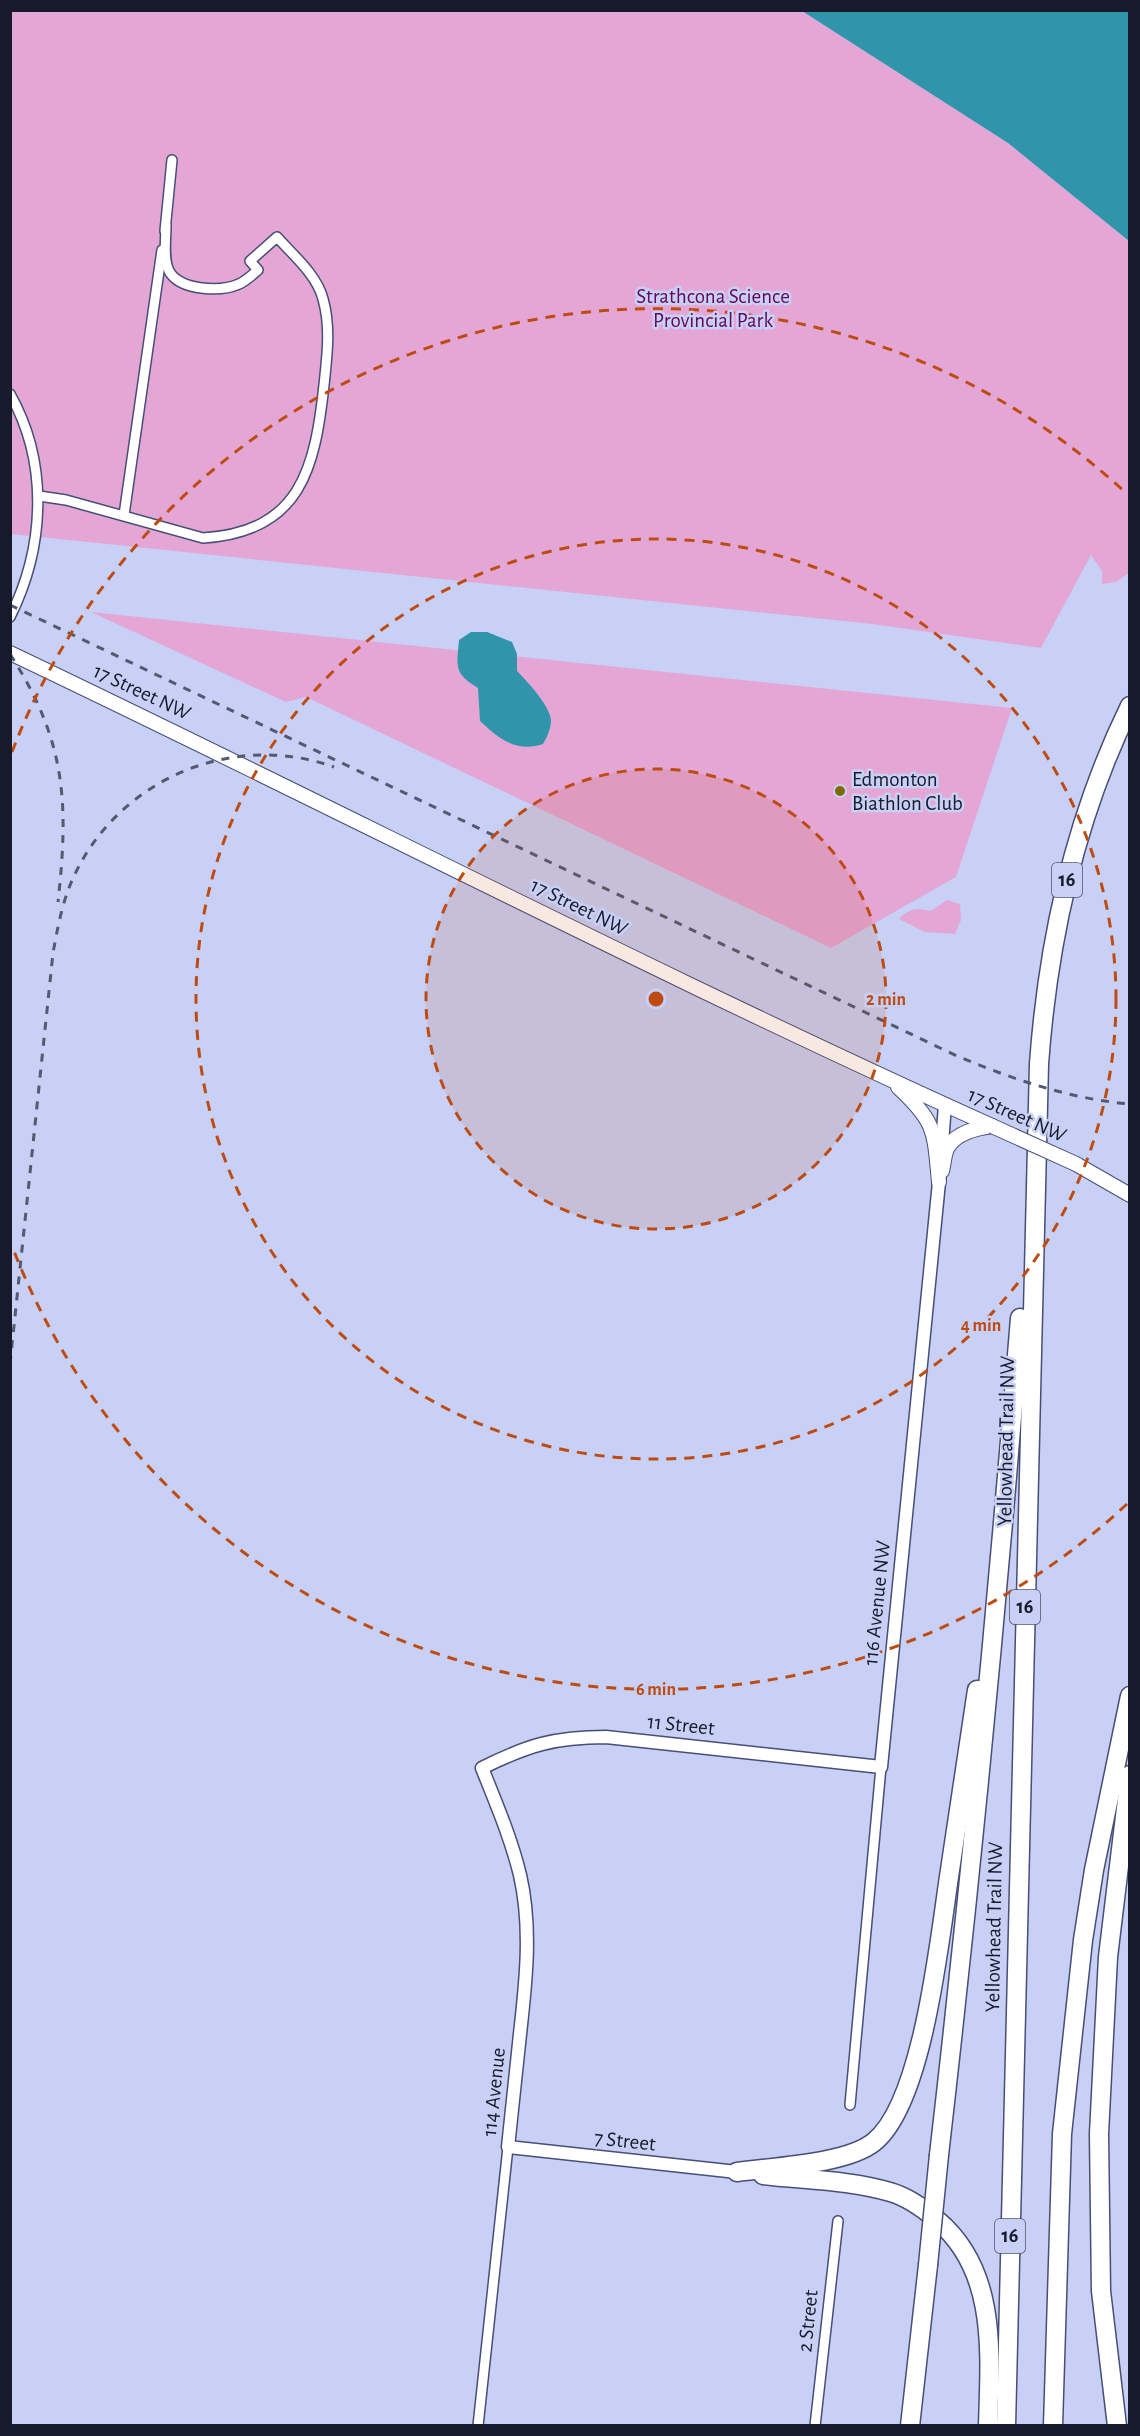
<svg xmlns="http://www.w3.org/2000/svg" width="1140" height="2436" font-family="'Alegreya Sans',sans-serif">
	<rect width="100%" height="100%" fill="#c8d0f6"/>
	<g fill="#e4a7d5">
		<path d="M 11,11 L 802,11 L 1008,143 L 1129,241 L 1129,573 L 1116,582 L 1102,584 L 1102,571 L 1091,555 L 1041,648 L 872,624 L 11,534 Z"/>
		<path d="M 91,612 L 1012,708 L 956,877 L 831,948 L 306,697 L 286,702 Z"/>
		<path d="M 947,900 L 960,904 L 961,920 L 955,934 L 925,932 L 899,919 C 909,908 917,908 931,911 Z"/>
	</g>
	<g fill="#3095ab">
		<path d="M 802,11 L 1129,11 L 1129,241 L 1008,143 Z"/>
		<path d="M 471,632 L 487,632 L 512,642 L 517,654 L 517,671 C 527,681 550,706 551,720 C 551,729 547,737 543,744 C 516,753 498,738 480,721 L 478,688 C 453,673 457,666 459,640 Z"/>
	</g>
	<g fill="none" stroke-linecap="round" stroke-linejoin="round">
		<g stroke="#474e77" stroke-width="12">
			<g id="minor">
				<path d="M 165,231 L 172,160"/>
				<path d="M 10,394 C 49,463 45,547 10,617"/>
				<path d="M 39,496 L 66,500 L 203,538 C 301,532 315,468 324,385 C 327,357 331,327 323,299 C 317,275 293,255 277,237 L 250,261 L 258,270 C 252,275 246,281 239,284 C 221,292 180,291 169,271 C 163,259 166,239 166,225"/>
				<path d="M 124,515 L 162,250"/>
				<path d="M 850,2105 L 881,1767"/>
				<path d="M 478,2426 L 508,2147"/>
				<path d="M 815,2426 L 838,2221"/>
			</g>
		</g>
		<g stroke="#474e77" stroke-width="15">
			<path id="tertiary" d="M 737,2172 L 508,2147 C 512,2110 516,2072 520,2034 C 526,1981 532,1927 520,1875 C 511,1838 496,1803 482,1768 C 528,1745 555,1737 606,1737 L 881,1767 L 939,1182 L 945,1105"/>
		</g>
		<g stroke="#474e77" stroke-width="16">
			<g id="secondary">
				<path d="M 10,653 C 338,809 661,977 992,1126"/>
				<path d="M 898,1087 C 937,1123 934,1132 939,1182"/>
				<path d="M 1076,1164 L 1130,1195"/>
				<path d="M 942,1171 C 944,1164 944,1153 948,1147 C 957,1132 977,1128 992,1126"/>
			</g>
		</g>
		<g stroke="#474e77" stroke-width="21">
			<g id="motorway">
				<path d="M 939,2155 C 971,1877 998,1598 1020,1318"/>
				<path d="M 737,2172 C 773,2167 847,2164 874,2142 C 924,2102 940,1934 950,1870 C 959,1810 968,1750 977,1690"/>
				<path d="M 763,2175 C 805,2180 850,2180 890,2192 C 908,2197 923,2208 937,2220 C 998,2271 990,2354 988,2426"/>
				<path d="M 910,2426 L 928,2265"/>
				<path d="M 1006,2426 L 1039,1064 C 1048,940 1075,818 1130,706"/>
				<path d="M 1053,2426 L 1062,2134 L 1083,1940 L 1094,1870 L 1130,1696"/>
				<path d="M 1117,2426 L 1101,2291 L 1099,2134 L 1108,1957 L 1130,1775"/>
			</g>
		</g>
		<use href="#minor" stroke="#fff" stroke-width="9"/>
		<use href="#tertiary" stroke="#fff" stroke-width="12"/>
		<use href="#secondary" stroke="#fff" stroke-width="14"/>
		<use href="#motorway" stroke="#fff" stroke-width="18"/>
		<g stroke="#545871" stroke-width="3" stroke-dasharray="8 8" stroke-linecap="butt">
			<path d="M 10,605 L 957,1056 C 1012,1079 1070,1099 1130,1104"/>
			<path d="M 10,654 C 66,741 69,802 58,902"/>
			<path d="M 10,1364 L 53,953 C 58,926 63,898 75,874 C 121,778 234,731 334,767"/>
		</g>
		<g stroke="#474e77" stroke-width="16" stroke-linecap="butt">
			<path id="secondary-bridge" d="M 992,1126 L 1076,1164"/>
		</g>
		<g stroke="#474e77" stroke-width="21" stroke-linecap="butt">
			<path id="motorway-bridge" d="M 928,2265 L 939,2155"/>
		</g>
		<use href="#secondary-bridge" stroke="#fff" stroke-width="14"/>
		<use href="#motorway-bridge" stroke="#fff" stroke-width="18"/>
	</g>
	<circle cx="656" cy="999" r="230" fill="#be4c12" fill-opacity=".12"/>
	<g fill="none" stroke="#be4c12" stroke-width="3" stroke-dasharray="10 8">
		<circle cx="656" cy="999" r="230"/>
		<circle cx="656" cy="999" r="460"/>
		<path d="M1127 1504A690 690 0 0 1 12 1246M12 752A690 690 0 0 1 1127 494"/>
	</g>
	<circle fill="#7e6900" stroke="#c8d0f6" stroke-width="2" cx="840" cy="791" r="6"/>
	<g text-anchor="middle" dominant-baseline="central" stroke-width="5" stroke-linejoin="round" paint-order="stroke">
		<g fill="#c8d0f6" stroke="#4c5168" stroke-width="1.5">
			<rect x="1052" y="863" width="30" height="34" rx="4.5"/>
			<rect x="1010" y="1590" width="30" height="34" rx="4.5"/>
			<rect x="995" y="2219" width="30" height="34" rx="4.5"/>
		</g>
		<g font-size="20" font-weight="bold" fill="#171a2b">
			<text x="1067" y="880">16</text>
			<text x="1025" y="1607">16</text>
			<text x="1010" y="2236">16</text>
		</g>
		<g font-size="21" fill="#660658" stroke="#c8d0f6">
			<text x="713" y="296">Strathcona Science<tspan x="713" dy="24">Provincial Park</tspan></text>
		</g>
		<g font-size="21" fill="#171a2b" stroke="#c8d0f6">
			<text transform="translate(142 692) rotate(25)">17 Street NW</text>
			<text transform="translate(579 907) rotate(26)">17 Street NW</text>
			<text transform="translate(1017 1115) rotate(24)">17 Street NW</text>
			<text transform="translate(1006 1441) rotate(-89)">Yellowhead Trail NW</text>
			<text transform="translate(877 1603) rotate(-84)">116 Avenue NW</text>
			<text transform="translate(681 1725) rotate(6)">11 Street</text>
			<text transform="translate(994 1927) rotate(-89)">Yellowhead Trail NW</text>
			<text transform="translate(494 2092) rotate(-84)">114 Avenue</text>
			<text transform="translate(625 2141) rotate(6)">7 Street</text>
			<text transform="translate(808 2321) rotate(-84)">2 Street</text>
		</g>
		<g font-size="21" fill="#171a2b" stroke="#c8d0f6" text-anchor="start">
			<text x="852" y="779">Edmonton<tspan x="852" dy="24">Biathlon Club</tspan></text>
		</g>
	</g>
	<circle cx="656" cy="999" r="9" fill="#be4c12" stroke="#c8d0f6" stroke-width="3"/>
	<g font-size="18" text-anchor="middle" font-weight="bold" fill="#be4c12" stroke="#c8d0f6" stroke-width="5" stroke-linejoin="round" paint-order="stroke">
		<text x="886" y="1005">2 min</text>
		<text x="981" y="1331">4 min</text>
		<text x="656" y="1695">6 min</text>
	</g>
	<rect width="1140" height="2436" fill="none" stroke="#171a2b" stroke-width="24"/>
</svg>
